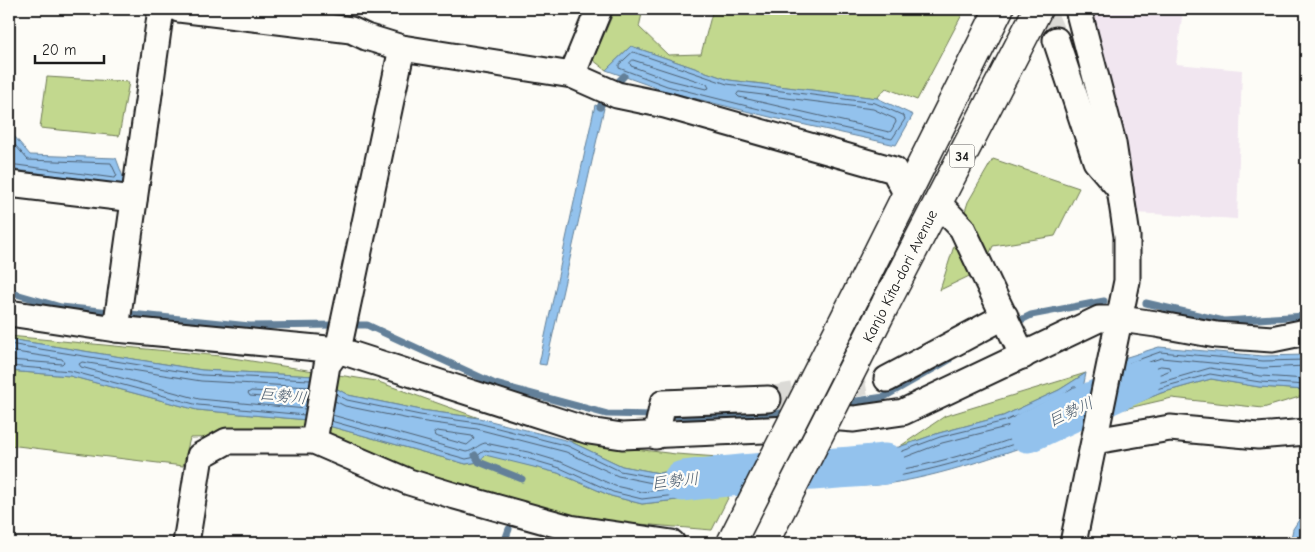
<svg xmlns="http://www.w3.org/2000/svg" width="1315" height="552" font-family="'Comic Neue','Klee One',sans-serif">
	<rect width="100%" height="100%" fill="#fdfcf7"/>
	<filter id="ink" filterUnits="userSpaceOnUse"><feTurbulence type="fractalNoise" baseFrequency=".02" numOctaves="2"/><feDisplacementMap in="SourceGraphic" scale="10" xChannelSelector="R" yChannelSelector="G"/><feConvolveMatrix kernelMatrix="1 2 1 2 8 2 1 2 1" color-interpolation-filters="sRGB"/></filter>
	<g filter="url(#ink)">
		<path fill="#f1e6f0" d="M 1097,9 L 1183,9 L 1176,64 L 1242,70 L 1237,219 L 1135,213 L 1094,22 Z"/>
		<g fill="#c2d88e" stroke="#6f7a55">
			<path d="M 615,9 L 643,9 L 639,27 L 668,55 L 701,54 L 713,9 L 965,9 L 917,100 L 886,88 L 877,98 L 729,80 L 631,46 L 606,70 L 593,60 Z"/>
			<path d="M 47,77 L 129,82 L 119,136 L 40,128 Z"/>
			<path d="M 993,159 L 1079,188 L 1055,236 L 993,246 L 982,270 L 940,290 L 968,202 Z"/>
			<path d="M 9,336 L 220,356 L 376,381 L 479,418 L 421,410 L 348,395 L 314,376 L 202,370 L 9,339 Z"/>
			<path d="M 9,371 L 70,376 L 197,410 L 307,420 L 466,464 L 479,462 L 485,454 L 558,473 L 611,496 L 642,504 L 730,494 L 712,530 L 579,519 L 424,477 L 313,435 L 190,438 L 183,466 L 9,445 Z"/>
			<path d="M 1086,373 L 1059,390 L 1003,416 L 939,433 L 899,447 L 945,416 Z"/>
			<path d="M 1211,379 L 1259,387 L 1306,390 L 1306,395 L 1263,408 L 1172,398 L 1120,410 L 1161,393 Z"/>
			<path d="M 569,441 L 676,454 L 747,459 L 659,473 L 622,466 Z"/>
		</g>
		<g fill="#93c2ed" stroke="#638099">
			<path d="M 631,46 L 729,80 L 877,98 L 913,115 L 896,145 L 774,118 L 665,91 L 606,70 Z"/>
			<path d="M 595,105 L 604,108 L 546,365 L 539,364 Z"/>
			<path d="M 9,130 L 30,155 L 116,158 L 126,185 L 9,169 Z"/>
			<path d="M 9,339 L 202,370 L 315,376 L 348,395 L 421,410 L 479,418 L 569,441 L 622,466 L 659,473 L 747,459 L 730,494 L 642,504 L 611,496 L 558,473 L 485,455 L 479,462 L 466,464 L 307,420 L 197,410 L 70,376 L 9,371 Z"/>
			<path d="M 1159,347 L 1263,356 L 1306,355 L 1306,390 L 1259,387 L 1211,379 L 1161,393 L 1120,410 L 1114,402 L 1124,358 Z"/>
			<path d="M 1086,373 L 1079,408 L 1072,430 C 1009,451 944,477 878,485 C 859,487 840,486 821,487 L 837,454 L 899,447 L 939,433 L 1003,416 L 1059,390 Z"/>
			<path d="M 1306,509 L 1306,543 L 1290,543 L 1293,529 Z"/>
		</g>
		<g fill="#fdfcf7">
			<path d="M 838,451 L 820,489 L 818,486 L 827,469 L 835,453 Z"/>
			<path d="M 748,457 L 749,461 L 732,495 L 729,496 Z"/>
		</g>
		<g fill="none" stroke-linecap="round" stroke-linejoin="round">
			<g stroke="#4c5e70" stroke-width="1">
				<path d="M 633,52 L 727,84 L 875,103 L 904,116 L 905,119 L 892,139 L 775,113 L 667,86 L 619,68 L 619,65 Z"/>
				<path d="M 633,60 L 707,84 L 709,88 L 706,89 L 669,80 L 631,66 L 630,63 Z"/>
				<path d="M 739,92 L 873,109 L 895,119 L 896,122 L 891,131 L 889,132 L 739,97 L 737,95 Z"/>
				<path d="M 9,138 L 28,160 L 111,163 L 117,176 L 114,178 L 9,164"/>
				<path d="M 9,344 L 202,375 L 310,380"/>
				<path d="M 9,351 L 62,359 L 64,362 L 62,364 L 9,360"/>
				<path d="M 1306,360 L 1263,361 L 1160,352 L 1129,363 L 1120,400 L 1124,403 L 1160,388 L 1210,374 L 1260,382 L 1306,385"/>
				<path d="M 9,366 L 71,371 L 198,405 L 305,415"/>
				<path d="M 1161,366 L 1170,367 L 1171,370 L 1142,381 L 1139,380 L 1141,373 Z"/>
				<path d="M 1306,366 L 1263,368 L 1161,358 L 1134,367 L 1128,391 L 1132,393 L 1158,383 L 1210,368 L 1261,376 L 1306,379"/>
				<path d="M 1074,387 L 1077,387 L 1077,390 L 1074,407 L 1066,426 C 1005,447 944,470 879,479 C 864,481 848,481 833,481 L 831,480 L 841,459 L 900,452 L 940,437 L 1005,421 L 1062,395 Z"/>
				<path d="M 1065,400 L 1068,403 L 1062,421 C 1002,443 941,465 878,473 C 867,475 855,474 843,475 L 841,473 L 845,464 L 903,458 L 942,443 L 1006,427 Z"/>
				<path d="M 307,401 L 250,396 L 248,393 L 251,391 L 308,394"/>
				<path d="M 306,409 L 199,399 L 81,367 L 79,364 L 82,362 L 201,381 L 309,387"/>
				<path d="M 332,415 L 466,452 C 474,451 477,445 485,443 L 528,452 L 561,462 L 615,486 L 642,492 L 721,483 L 725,477 L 723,475 L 657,484 L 618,476 L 566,452 L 477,429 L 419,421 L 345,406 L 335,401"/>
				<path d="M 331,421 L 466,459 L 476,457 L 485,450 L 526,458 L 560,468 L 613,492 L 642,499 L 726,489 L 736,469 L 733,467 L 658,478 L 620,471 L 568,446 L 478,423 L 420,415 L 347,400 L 336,394"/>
				<path d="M 437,431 L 472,436 L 474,439 L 467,445 L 435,436 L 434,433 Z"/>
			</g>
			<g stroke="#638099" stroke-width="7">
				<path d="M 600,107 L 608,92 L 624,76"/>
				<path d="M 9,292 L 61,307 L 250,326 L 338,325"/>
				<path d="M 1146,303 L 1224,321 L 1306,316"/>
				<path d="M 1013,324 L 1031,315 L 1104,301"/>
				<path d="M 349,325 L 367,325 L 495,384 L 607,414 L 746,417 L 790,410"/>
				<path d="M 843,403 L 884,397 L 949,360"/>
				<path d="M 475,455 L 479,462 L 522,479"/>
				<path d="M 504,543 L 509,529"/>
			</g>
			<g stroke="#93c2ed" stroke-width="41">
				<path d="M 1028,432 L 1140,380"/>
				<path d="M 683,481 C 750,472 818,471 885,464"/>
			</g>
			<g stroke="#dbdad6" stroke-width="25" stroke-dasharray="25 12" stroke-linecap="butt">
				<path d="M 1042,9 L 1056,40"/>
				<path d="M 768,399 L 887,379"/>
			</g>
			<g stroke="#1c1c1c" stroke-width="29">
				<g id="street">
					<path d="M 179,9 L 351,30 L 366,37 L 402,48"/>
					<path d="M 1056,40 L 1096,161 L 1120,189"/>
					<path d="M 572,75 L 599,9"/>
					<path d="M 9,184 L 134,199"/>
					<path d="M 938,203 L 962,228 L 1023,356"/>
					<path d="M 9,313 L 116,329 L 338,350 L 589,431 L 622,436 L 790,429"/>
					<path d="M 116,329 L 161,9"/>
					<path d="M 887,379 L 1005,316"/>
					<path d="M 828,417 L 854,419 L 903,412 L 1099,319 L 1120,319 L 1156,324 L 1216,335 L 1272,339 L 1306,332"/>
					<path d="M 656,436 L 663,403 L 768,399"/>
					<path d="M 314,441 L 327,365 L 338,350 L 402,48 L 572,75 L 617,95 L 665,105 L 894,170 L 906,193"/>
					<path d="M 1095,441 L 1170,428 L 1258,436 L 1306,432"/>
					<path d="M 186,543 L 200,456 L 227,441 L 314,441 L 409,482 L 455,496 L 570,528 L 672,543"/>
					<path d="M 1073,543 L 1127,281 L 1127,236 L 1113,143 L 1078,9"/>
				</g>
			</g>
			<g stroke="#1c1c1c" stroke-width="31">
				<g id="highway">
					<path d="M 859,290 L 999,9"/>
					<path d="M 886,303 L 1038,9"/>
				</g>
			</g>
			<use href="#street" stroke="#fdfcf7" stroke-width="25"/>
			<use href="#highway" stroke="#fdfcf7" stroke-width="28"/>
			<g stroke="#1c1c1c" stroke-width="31" stroke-linecap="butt">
				<g id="highway-bridge">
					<path d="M 731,543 L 859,290"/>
					<path d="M 764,543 L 886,303"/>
				</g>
			</g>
			<use href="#highway-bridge" stroke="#fdfcf7" stroke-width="28"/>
		</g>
	</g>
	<g text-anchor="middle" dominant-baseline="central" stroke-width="4.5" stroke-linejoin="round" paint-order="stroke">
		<rect fill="#fdfcf7" stroke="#605f5e" stroke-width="1" x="949.5" y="144.5" width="25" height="23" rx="4"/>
		<g font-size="14" font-weight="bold" fill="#1c1c1c">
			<text x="962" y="156">34</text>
		</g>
		<g font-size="15" fill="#1c1c1c" stroke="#fdfcf7">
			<text transform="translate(900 276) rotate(-63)">Kanjo Kita-dori Avenue</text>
		</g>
		<g font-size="16" font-style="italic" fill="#4c5e70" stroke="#fdfcf7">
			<text transform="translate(283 396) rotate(6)">巨勢川</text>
			<text transform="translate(1071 412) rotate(-25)">巨勢川</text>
			<text transform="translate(675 481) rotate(-6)">巨勢川</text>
		</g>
	</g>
	<rect width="1315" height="552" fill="none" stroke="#fdfcf7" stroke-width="30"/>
	<rect x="15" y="15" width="1285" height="522" fill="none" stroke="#1c1c1c" stroke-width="2" filter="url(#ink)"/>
	<path d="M35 55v8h69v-8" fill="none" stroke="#1c1c1c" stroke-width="2.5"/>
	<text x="42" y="55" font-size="15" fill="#1c1c1c" stroke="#fdfcf7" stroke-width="4" paint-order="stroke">20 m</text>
</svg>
